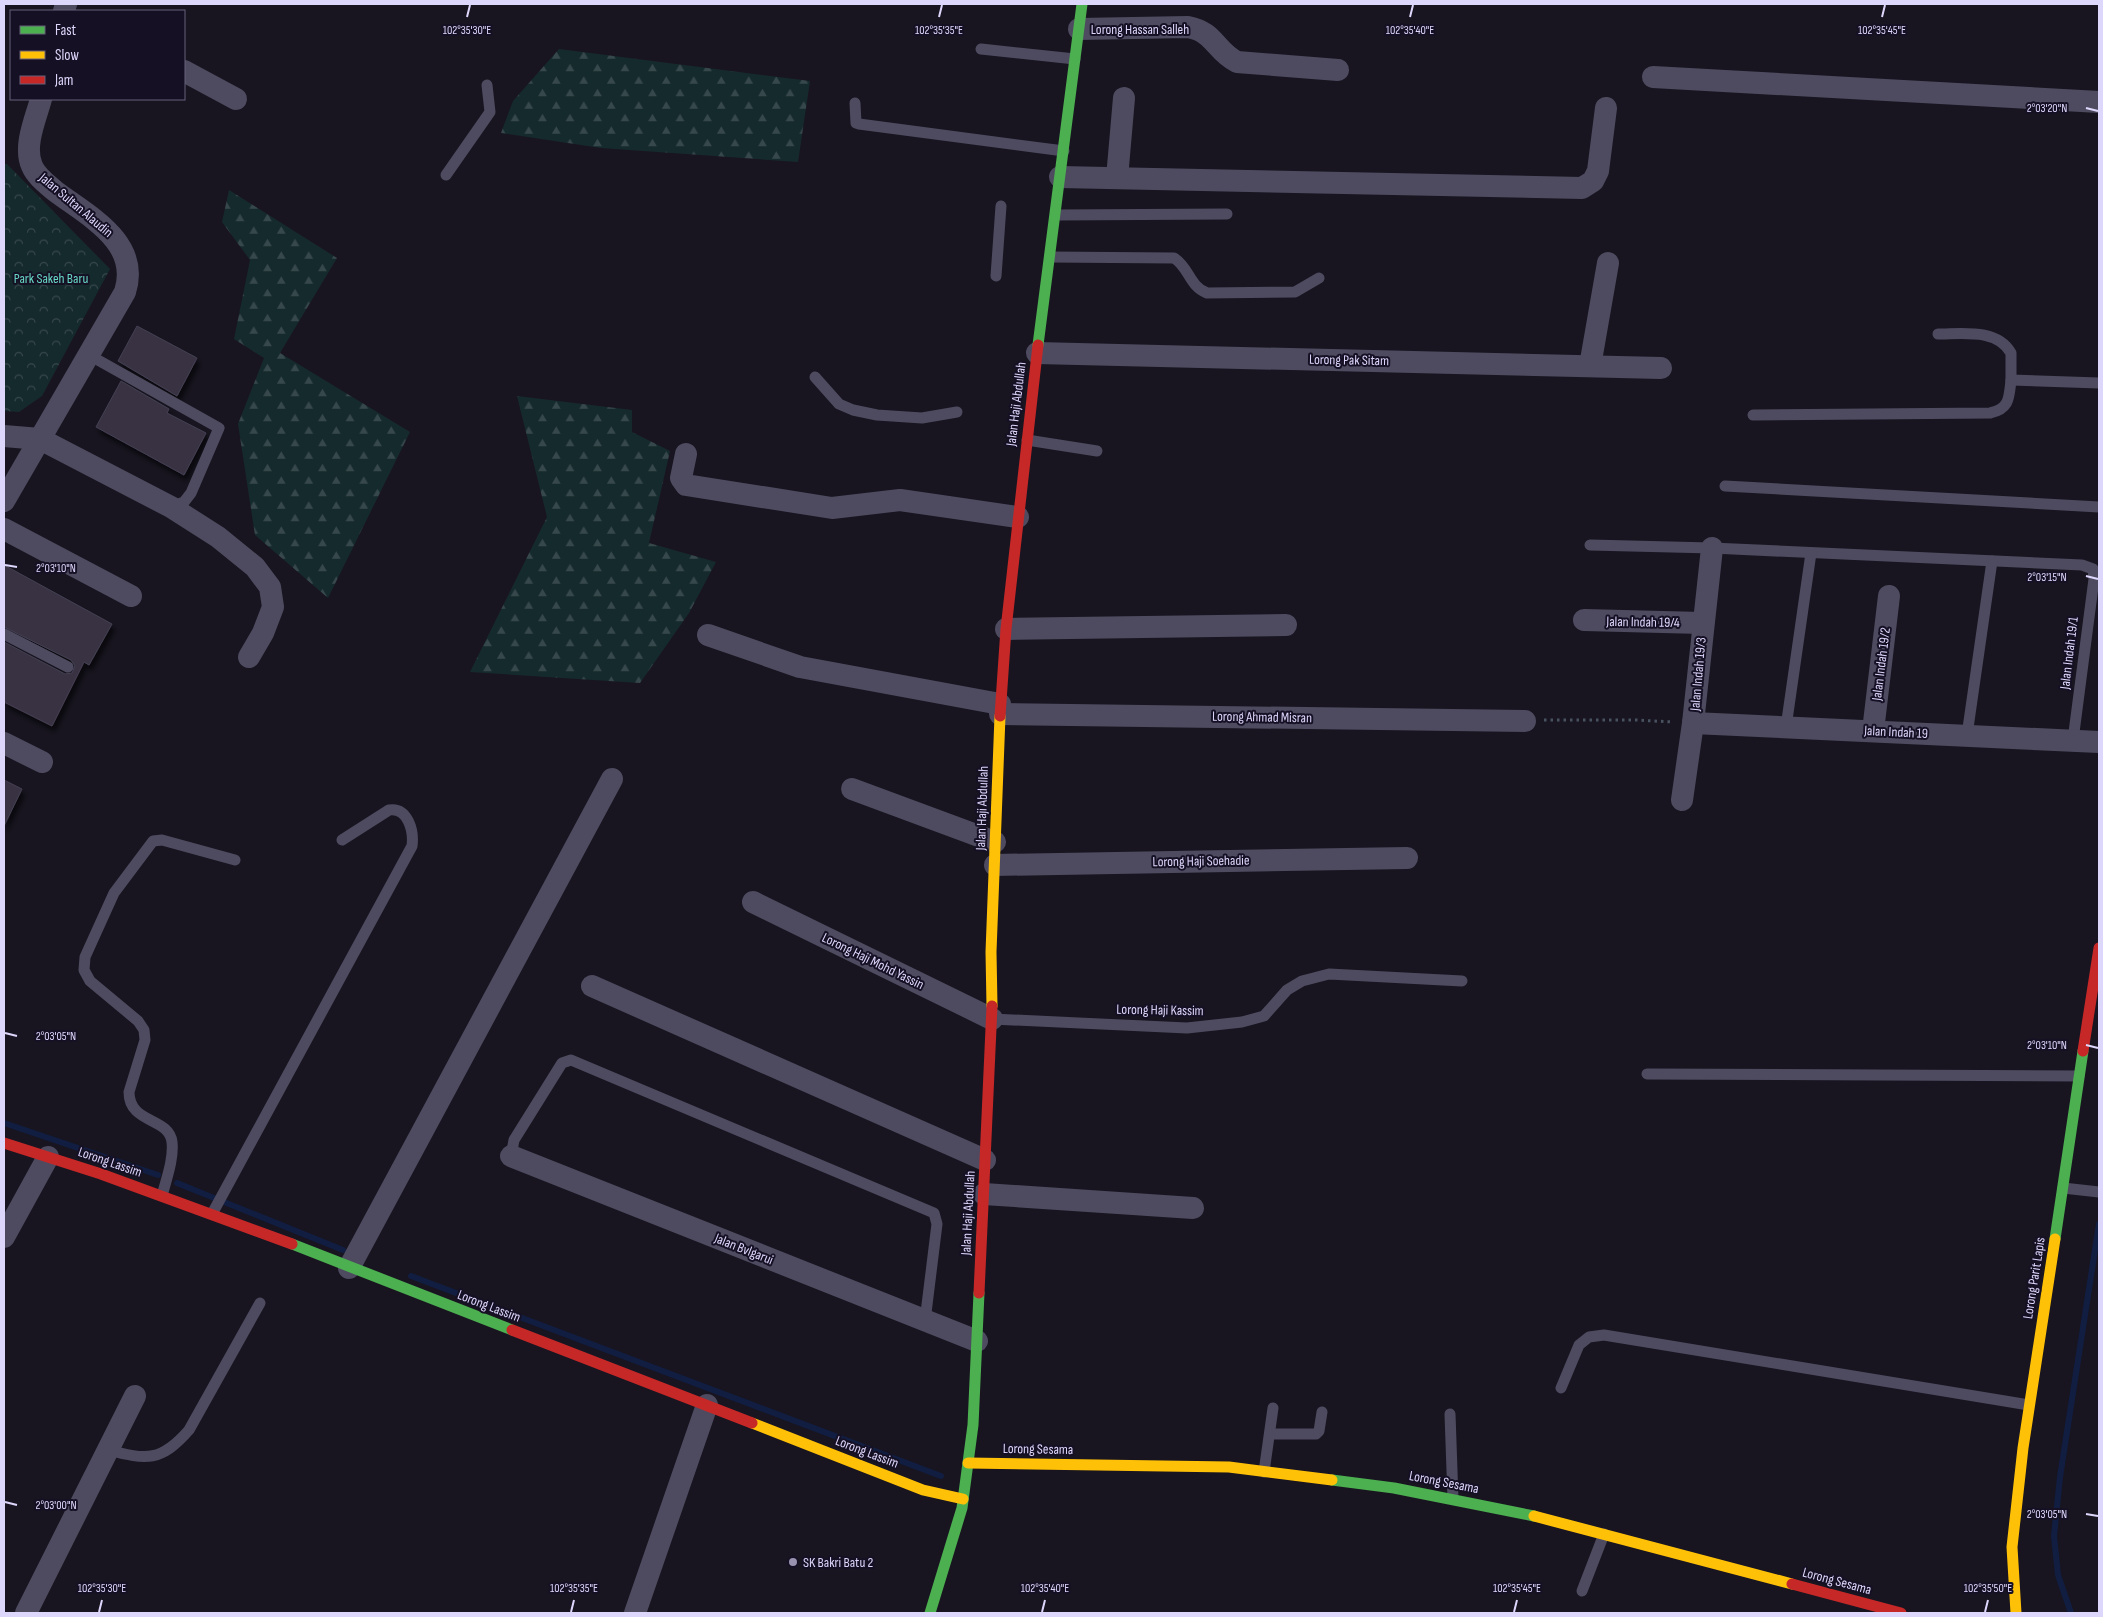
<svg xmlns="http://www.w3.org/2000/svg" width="2103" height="1617" font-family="'Sofia Sans Condensed',sans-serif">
	<defs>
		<pattern id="forest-firs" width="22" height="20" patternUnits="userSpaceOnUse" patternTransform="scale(1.25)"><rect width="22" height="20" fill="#152a2c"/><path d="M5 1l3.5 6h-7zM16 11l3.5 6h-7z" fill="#37484c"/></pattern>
		<pattern id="park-crowns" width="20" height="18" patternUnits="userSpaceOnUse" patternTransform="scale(1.25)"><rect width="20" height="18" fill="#152a2c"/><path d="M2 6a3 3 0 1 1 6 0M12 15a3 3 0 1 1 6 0" fill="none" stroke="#37484c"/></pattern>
		<filter id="shadow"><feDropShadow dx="3" dy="5.5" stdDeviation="2.5" flood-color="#0009"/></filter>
	</defs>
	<rect width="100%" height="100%" fill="#181520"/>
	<g fill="url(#forest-firs)">
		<path d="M 559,49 L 810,81 L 798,162 L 601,148 L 501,133 L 513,101 Z"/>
		<path d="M 229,190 L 337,258 L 280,353 L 410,432 L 328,598 L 255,535 L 238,424 L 264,358 L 234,339 L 250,260 L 222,222 Z"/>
		<path d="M 517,396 L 632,410 L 632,432 L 670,451 L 649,543 L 716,562 L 689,613 L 640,683 L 470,672 L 547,517 Z"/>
	</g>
	<path fill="url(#park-crowns)" d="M 4,164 L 7,164 L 110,269 L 42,396 L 19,412 L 4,411 Z"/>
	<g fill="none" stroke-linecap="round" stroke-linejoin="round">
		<g stroke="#111e42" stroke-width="6">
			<path d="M 4,1123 L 158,1175"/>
			<path d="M 177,1183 L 343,1250"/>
			<path d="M 411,1276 L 941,1476"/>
			<path d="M 2071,1613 L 2058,1575 L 2054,1536 L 2060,1477 L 2099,1224"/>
		</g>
	</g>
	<g fill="#373342" stroke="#454053" filter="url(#shadow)">
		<path d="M 137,326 L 197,358 L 177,396 L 118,361 Z"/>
		<path d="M 121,381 L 169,409 L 167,413 L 206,433 L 184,475 L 96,427 Z"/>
		<path d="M 4,565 L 112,624 L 89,665 L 84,662 L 52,726 L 4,702 L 4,642 L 65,674 L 72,673 L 75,666 L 71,660 L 4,627 Z"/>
		<path d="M 4,780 L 22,789 L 4,826 Z"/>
	</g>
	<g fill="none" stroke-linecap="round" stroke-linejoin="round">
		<path stroke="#495260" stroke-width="3" stroke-dasharray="2.5 4" stroke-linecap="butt" d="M 1544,720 L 1636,720 L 1673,722"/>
		<g stroke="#4e4b60" stroke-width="11">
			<path d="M 981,49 L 1075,59"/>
			<path d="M 855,103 L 856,123 L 859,124 L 1064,151"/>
			<path d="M 446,175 L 490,112 L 487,85"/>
			<path d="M 1056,215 L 1227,214"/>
			<path d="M 1050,257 L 1174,258 C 1189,267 1189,286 1207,293 L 1295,292 L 1319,278"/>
			<path d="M 996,276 L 1001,206"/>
			<path d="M 1938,334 C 1961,334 1997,328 2011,353 L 2011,380 L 2099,383"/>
			<path d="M 89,355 L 219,428 L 191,493 L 184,502 L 171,507"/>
			<path d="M 815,377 L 839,404 L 853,410 L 877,415 L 922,418 L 957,412"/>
			<path d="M 1753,415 L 1990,413 C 2010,409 2009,397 2011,380"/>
			<path d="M 1027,440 L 1097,451"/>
			<path d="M 1725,486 L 2099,507"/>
			<path d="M 1590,545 L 1712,548 L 2082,565 L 2093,569 L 2094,579 L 2073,740"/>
			<path d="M 4,634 L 68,667"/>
			<path d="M 1786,727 L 1811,553"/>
			<path d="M 1967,735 L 1992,561"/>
			<path d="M 992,1019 L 1187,1028 L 1242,1022 L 1264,1016 L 1287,990 L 1302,981 L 1329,974 L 1462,981"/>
			<path d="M 1647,1074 L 2079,1076"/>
			<path d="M 511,1156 L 514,1140 L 562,1063 L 571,1060 L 934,1213 L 937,1224 L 925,1321"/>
			<path d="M 2063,1188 L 2099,1192"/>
			<path d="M 162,1196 C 166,1180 174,1159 172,1142 C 169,1117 129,1124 129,1092 L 145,1040 L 144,1030 L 138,1021 L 90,981 L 84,970 L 85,957 L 114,893 L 153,841 L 162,840 L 235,860"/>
			<path d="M 212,1214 L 412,846 C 414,831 408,807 389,810 L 342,840"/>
			<path d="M 1561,1388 L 1579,1345 L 1589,1337 L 1604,1335 L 2029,1405"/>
			<path d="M 1450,1414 L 1453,1499"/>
			<path d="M 1270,1434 L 1316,1434 L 1319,1431 L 1322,1412"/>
			<path d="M 108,1450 C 147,1460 161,1462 189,1430 L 260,1303"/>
			<path d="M 1264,1472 L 1273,1408"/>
			<path d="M 1582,1591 L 1604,1534"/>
		</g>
		<g stroke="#4e4b60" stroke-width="22">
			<path d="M 64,11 L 66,4"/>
			<path d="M 1079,29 L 1188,27 C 1215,32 1215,51 1237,62 L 1338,70"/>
			<path d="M 184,71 L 236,99"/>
			<path d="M 1653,77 L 2099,102"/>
			<path d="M 1060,177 L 1582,188 L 1593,181 L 1598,171 L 1606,108"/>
			<path d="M 1117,178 L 1124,98"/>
			<path d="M 1037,353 L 1661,368"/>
			<path d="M 1590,366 L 1608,263"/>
			<path d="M 4,436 L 40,439 L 171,507 L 218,537 L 255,567 L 270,587 L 273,607 L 263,633 L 249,657"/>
			<path d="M 686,454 L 681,478 L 686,485 L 832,508 L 900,500 L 1018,517"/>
			<path d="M 4,501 L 125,292 C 141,242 88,216 55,191 C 47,184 36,176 32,166 C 23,146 36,118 41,99"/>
			<path d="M 4,529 L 131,596"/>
			<path d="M 1584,620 L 1702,623"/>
			<path d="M 1006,629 L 1286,625"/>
			<path d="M 708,635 L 800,667 L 1000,704"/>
			<path d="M 1000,714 L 1525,721"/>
			<path d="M 1693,723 L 2099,742"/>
			<path d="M 1873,731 L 1889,596"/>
			<path d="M 4,743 L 42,762"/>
			<path d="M 852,789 L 995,842"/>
			<path d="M 1682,800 L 1693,723 L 1712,548"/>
			<path d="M 995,865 L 1407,858"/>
			<path d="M 753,902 L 992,1019"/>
			<path d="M 592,986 L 985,1160"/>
			<path d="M 511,1156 L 977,1341"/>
			<path d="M 984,1194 L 1193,1208"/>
			<path d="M 4,1237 L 48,1157"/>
			<path d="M 349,1268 L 612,779"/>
			<path d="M 26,1613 L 135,1396"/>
			<path d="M 635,1613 L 707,1405"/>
		</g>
		<g stroke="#4caf50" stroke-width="11">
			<path d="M 1038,345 L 1082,4"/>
			<path d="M 2055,1239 L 2083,1051"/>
			<path d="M 292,1244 L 512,1330"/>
			<path d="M 1332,1480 L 1394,1488 L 1534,1516"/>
			<path d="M 930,1613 L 962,1508 L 973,1425 L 979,1293"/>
		</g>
		<g stroke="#ffc107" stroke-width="11">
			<path d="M 992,1006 L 991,952 L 1000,716"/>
			<path d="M 752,1423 L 923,1490 L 963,1499"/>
			<path d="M 968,1463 L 1229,1467 L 1332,1480"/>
			<path d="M 1534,1516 L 1792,1584"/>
			<path d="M 2016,1613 L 2012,1547 L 2023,1448 L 2055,1239"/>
		</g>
		<g stroke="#c62828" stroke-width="11">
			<path d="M 1000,716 L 1006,629 L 1038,345"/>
			<path d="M 2083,1051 L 2099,948"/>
			<path d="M 4,1143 L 101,1174 L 292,1244"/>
			<path d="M 979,1293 L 992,1006"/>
			<path d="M 512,1330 L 752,1423"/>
			<path d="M 1792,1584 L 1901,1613"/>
		</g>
	</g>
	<path fill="none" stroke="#ded7fc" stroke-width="2" d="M 467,17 L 470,5M 939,17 L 942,5M 1410,17 L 1413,5M 1882,17 L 1885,5M 2086,108 L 2098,111M 5,565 L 17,567M 2086,576 L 2098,579M 5,1033 L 17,1036M 2086,1045 L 2098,1048M 5,1502 L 17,1505M 2086,1514 L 2098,1516M 99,1612 L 102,1600M 571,1612 L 574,1600M 1042,1612 L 1045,1600M 1514,1612 L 1517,1600M 1985,1612 L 1988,1600"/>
	<circle fill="#9993af" stroke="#161025" stroke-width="2" cx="793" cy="1562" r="5"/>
	<g text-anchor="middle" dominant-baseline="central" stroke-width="4" stroke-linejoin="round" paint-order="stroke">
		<g font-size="14" fill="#ded7fc" stroke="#161025">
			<text x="1140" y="29">Lorong Hassan Salleh</text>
			<text transform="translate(76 205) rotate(40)">Jalan Sultan Alaudin</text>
			<text transform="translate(1349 360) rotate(1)">Lorong Pak Sitam</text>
			<text transform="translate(1016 404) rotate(-83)">Jalan Haji Abdullah</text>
			<text transform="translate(1643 622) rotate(1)">Jalan Indah 19/4</text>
			<text transform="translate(2069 653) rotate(-83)">Jalan Indah 19/1</text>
			<text transform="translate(1881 664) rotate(-83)">Jalan Indah 19/2</text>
			<text transform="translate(1698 674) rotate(-85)">Jalan Indah 19/3</text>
			<text transform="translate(1262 717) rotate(1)">Lorong Ahmad Misran</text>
			<text transform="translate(1896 732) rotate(3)">Jalan Indah 19</text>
			<text transform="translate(982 808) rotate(-88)">Jalan Haji Abdullah</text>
			<text transform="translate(1201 861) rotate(-1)">Lorong Haji Soehadie</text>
			<text transform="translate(873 961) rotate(26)">Lorong Haji Mohd Yassin</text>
			<text transform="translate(1160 1010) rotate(1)">Lorong Haji Kassim</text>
			<text transform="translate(110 1162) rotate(19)">Lorong Lassim</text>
			<text transform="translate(968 1213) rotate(-87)">Jalan Haji Abdullah</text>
			<text transform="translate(744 1249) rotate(22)">Jalan Bvlgarui</text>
			<text transform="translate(2034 1278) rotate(-81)">Lorong Parit Lapis</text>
			<text transform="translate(489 1306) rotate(21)">Lorong Lassim</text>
			<text transform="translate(1038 1449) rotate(1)">Lorong Sesama</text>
			<text transform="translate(867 1452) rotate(21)">Lorong Lassim</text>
			<text transform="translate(1444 1482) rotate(11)">Lorong Sesama</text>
			<text transform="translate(1837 1581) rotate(15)">Lorong Sesama</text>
		</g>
		<g font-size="14" fill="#67d8c5" stroke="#161025">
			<text x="51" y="278">Park Sakeh Baru</text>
		</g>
		<g font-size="14" fill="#ded7fc" stroke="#161025" text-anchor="start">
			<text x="803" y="1562">SK Bakri Batu 2</text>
		</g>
	</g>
	<g font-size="12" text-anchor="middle" fill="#ded7fc" stroke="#161025" stroke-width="4" stroke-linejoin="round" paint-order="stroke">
		<text x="467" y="34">102°35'30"E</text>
		<text x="939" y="34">102°35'35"E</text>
		<text x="1410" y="34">102°35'40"E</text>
		<text x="1882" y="34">102°35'45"E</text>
		<text x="2047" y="112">2°03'20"N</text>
		<text x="56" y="572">2°03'10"N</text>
		<text x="2047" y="581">2°03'15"N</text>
		<text x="56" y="1040">2°03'05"N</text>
		<text x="2047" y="1049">2°03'10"N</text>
		<text x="56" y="1509">2°03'00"N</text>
		<text x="2047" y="1518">2°03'05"N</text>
		<text x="102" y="1592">102°35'30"E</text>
		<text x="574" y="1592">102°35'35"E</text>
		<text x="1045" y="1592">102°35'40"E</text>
		<text x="1517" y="1592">102°35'45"E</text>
		<text x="1988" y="1592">102°35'50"E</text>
	</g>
	<rect width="2103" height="1617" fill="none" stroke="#ded7fc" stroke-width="10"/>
	<rect x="10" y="10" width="175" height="90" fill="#161025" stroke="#66607b"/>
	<rect x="20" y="26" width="25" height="8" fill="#4caf50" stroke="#66607b"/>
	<text x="55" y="35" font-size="15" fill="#ded7fc">Fast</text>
	<rect x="20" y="51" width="25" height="8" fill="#ffc107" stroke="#66607b"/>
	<text x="55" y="60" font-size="15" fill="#ded7fc">Slow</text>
	<rect x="20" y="76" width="25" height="8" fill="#c62828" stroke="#66607b"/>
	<text x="55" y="85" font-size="15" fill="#ded7fc">Jam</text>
</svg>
